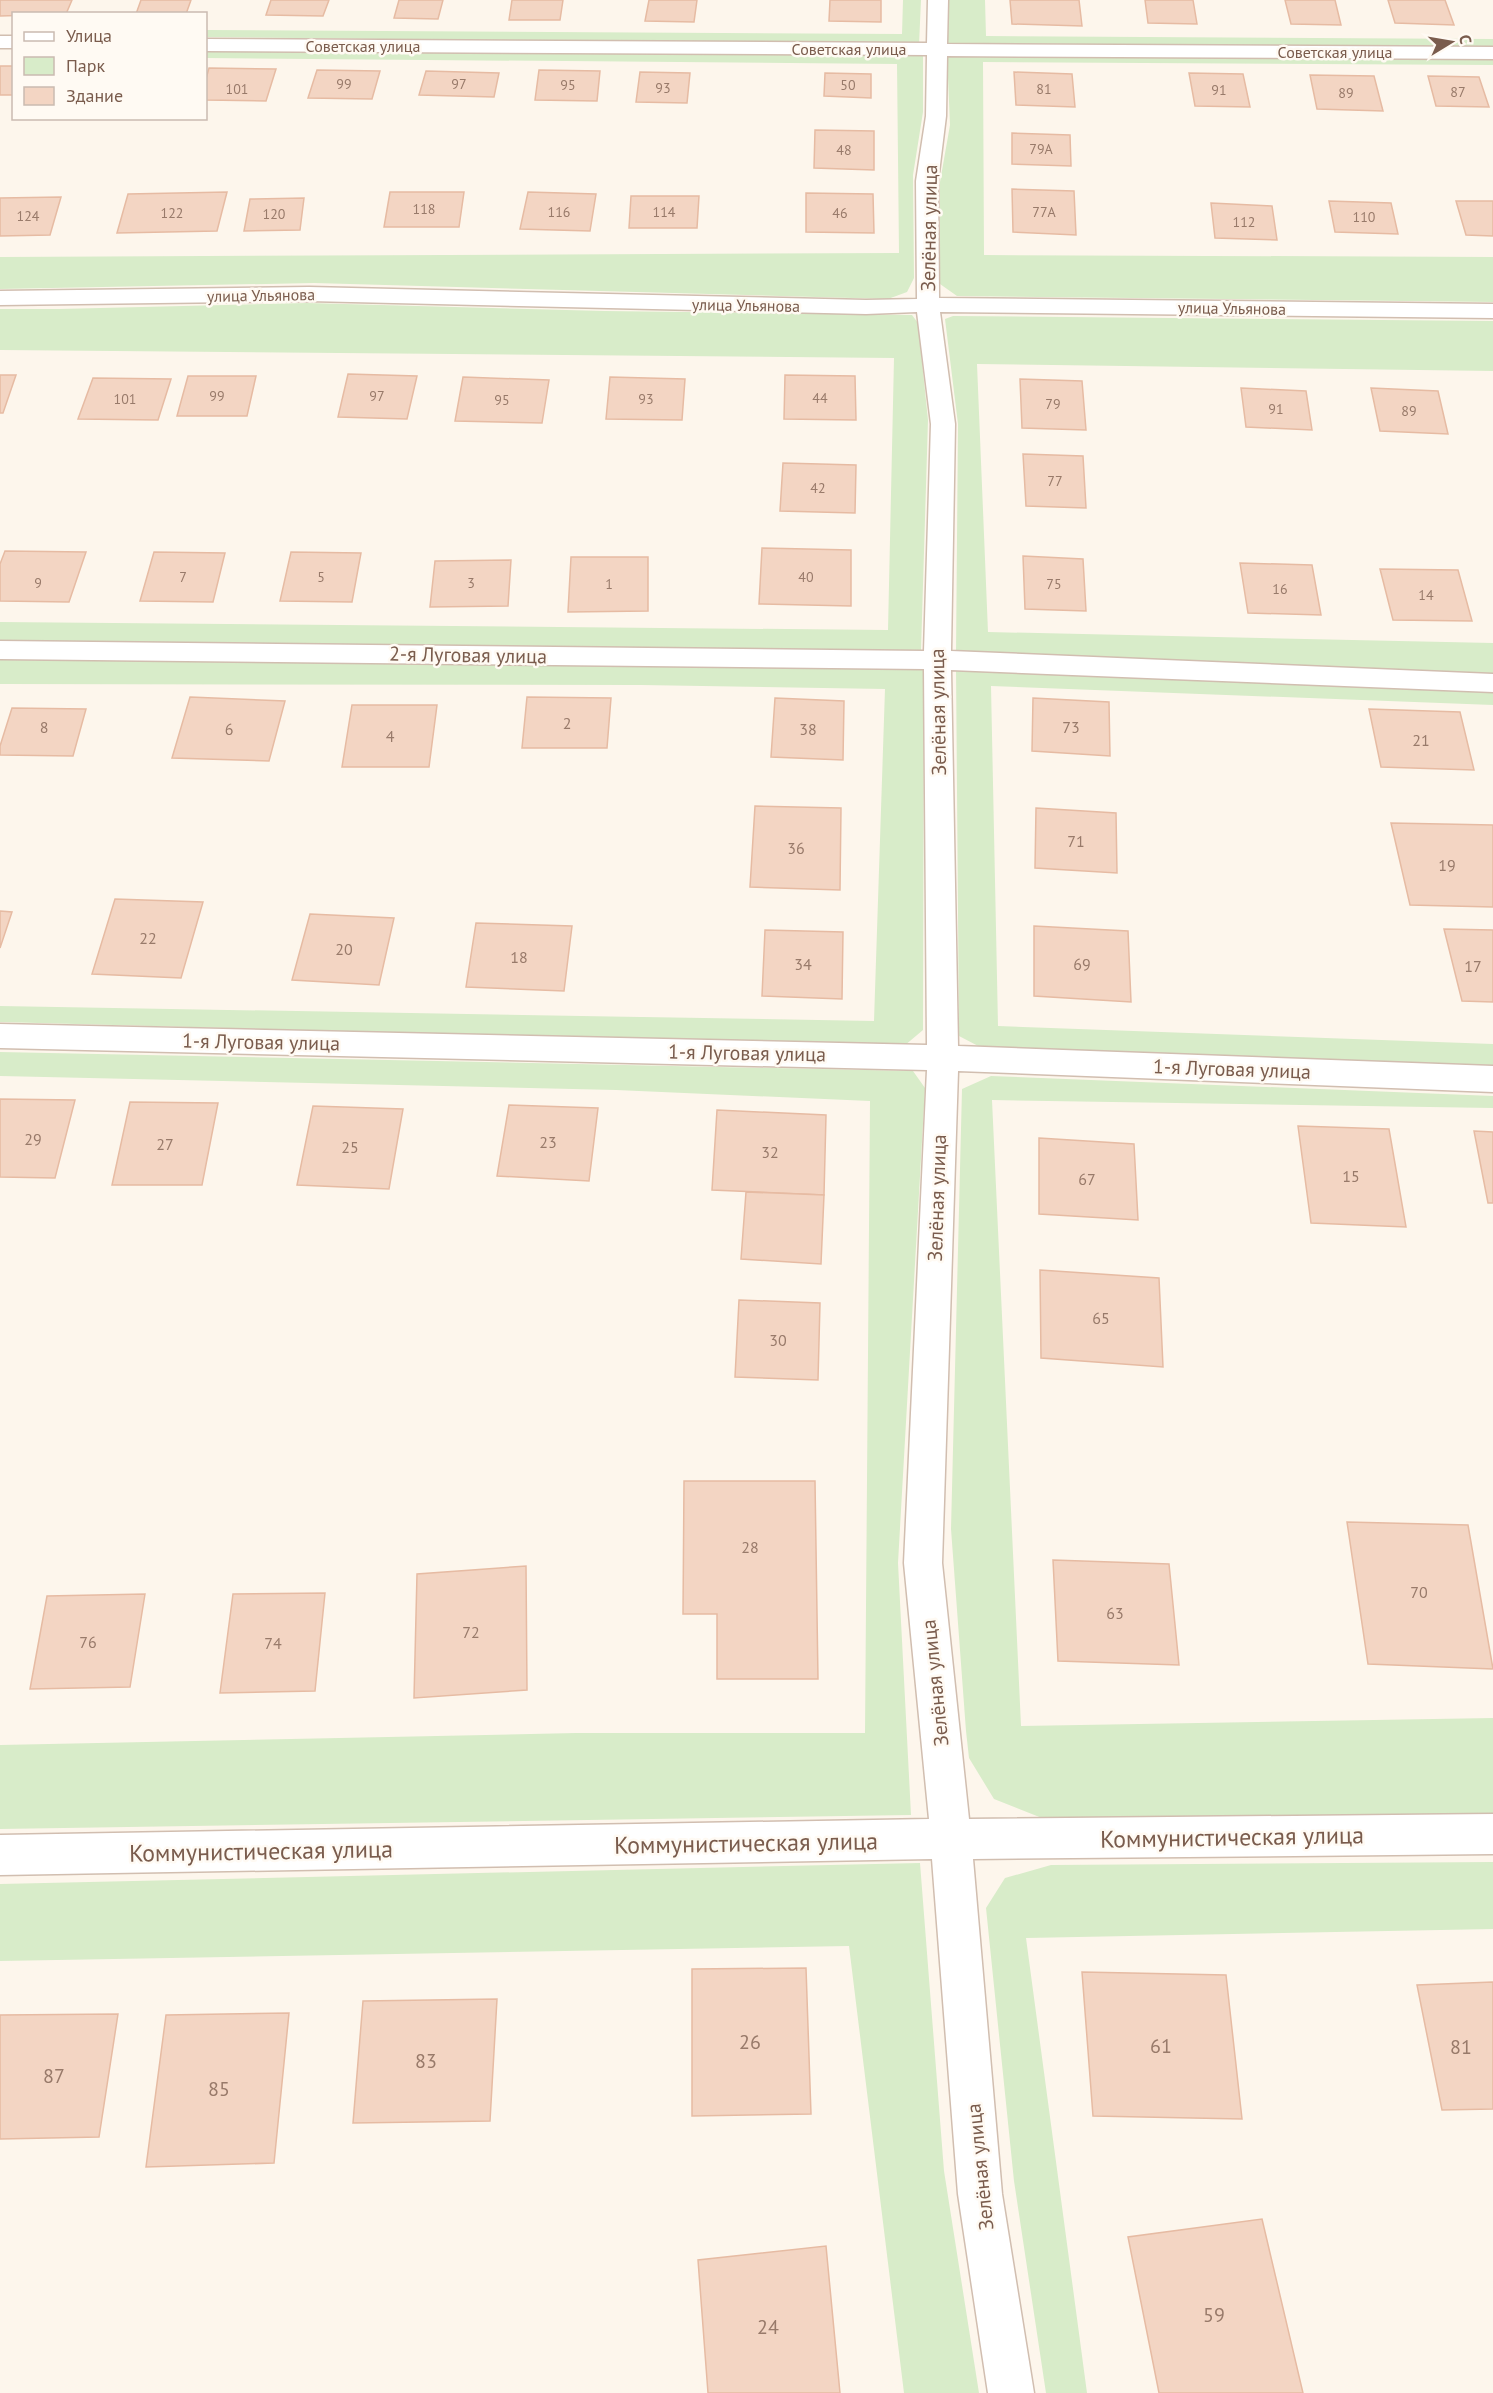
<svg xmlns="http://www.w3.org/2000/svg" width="1493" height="2393" font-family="'PT Sans',sans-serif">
	<rect width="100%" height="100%" fill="#fdf6ec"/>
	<g fill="#d8ecc9">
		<path d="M 903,0 L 921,0 L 919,45 L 206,37 L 206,30 L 902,34 Z"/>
		<path d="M 949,0 L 985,0 L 986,36 L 1493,39 L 1493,47 L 947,43 Z"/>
		<path d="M 206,50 L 923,55 L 923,112 L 913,175 L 914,278 L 907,292 L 888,299 L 314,283 L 0,289 L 0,257 L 899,253 L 897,64 L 206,58 Z"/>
		<path d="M 947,54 L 1493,58 L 1493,65 L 983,62 L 984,255 L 1493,257 L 1493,302 L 957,296 L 940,284 L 940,182 L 950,125 Z"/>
		<path d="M 307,303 L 605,311 L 912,315 L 918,323 L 928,420 L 921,651 L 0,641 L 0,622 L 888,630 L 894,358 L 0,350 L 0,309 L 59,309 Z"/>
		<path d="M 953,316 L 1493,321 L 1493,371 L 977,364 L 988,632 L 1493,643 L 1493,675 L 956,653 L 958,424 L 945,319 Z"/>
		<path d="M 0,660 L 924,667 L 923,1030 L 904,1046 L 0,1022 L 0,1006 L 874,1021 L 885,689 L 641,685 L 0,684 Z"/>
		<path d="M 956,668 L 1493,691 L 1493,705 L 991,686 L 998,1026 L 1493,1044 L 1493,1065 L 982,1048 L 959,1036 Z"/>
		<path d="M 0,1052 L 913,1071 L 925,1088 L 898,1563 L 911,1815 L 0,1829 L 0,1745 L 576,1733 L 865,1733 L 870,1101 L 616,1090 L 0,1076 Z"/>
		<path d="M 991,1076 L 1493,1096 L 1493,1108 L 992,1100 L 1021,1726 L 1493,1718 L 1493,1814 L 1047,1820 L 994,1799 L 969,1758 L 966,1731 L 951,1529 L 962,1089 Z"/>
		<path d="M 1493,1862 L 1493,1929 L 1026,1938 L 1087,2393 L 1046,2393 L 1014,2181 L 986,1908 L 1005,1878 L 1051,1865 Z"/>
		<path d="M 920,1863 L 944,2171 L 979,2393 L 904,2393 L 849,1946 L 0,1961 L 0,1884 Z"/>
	</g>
	<g fill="#f3d5c3" stroke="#e6bba3" stroke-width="1.5">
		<path d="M 0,0 L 72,0 L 66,14 L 0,16 Z"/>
		<path d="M 141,0 L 191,0 L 186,14 L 136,14 Z"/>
		<path d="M 271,0 L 329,0 L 323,16 L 266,15 Z"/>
		<path d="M 399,0 L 443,0 L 438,19 L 394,18 Z"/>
		<path d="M 512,0 L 563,0 L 560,20 L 509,20 Z"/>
		<path d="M 649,0 L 697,0 L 694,22 L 645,21 Z"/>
		<path d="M 830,0 L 881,0 L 881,22 L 829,21 Z"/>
		<path d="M 1010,0 L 1079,0 L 1082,26 L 1012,24 Z"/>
		<path d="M 1145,0 L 1193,0 L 1197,24 L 1148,23 Z"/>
		<path d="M 1285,0 L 1335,0 L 1341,25 L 1291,24 Z"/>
		<path d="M 1388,0 L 1445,0 L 1454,25 L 1395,23 Z"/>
		<path d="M 0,66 L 14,66 L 13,95 L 0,95 Z"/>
		<path d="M 209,68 L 276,69 L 266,101 L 206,100 L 206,79 Z"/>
		<path d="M 317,70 L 380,71 L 372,99 L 308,98 Z"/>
		<path d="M 539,70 L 600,71 L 597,101 L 535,100 Z"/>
		<path d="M 426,71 L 499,73 L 494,97 L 419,95 Z"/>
		<path d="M 640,72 L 690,73 L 687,103 L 636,102 Z"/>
		<path d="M 1014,72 L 1072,74 L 1075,107 L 1016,105 Z"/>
		<path d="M 825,73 L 871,74 L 871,98 L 824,96 Z"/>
		<path d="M 1189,73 L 1243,74 L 1250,107 L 1195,106 Z"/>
		<path d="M 1310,75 L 1374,76 L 1383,111 L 1317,109 Z"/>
		<path d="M 1428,76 L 1479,77 L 1489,107 L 1436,106 Z"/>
		<path d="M 815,130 L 874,131 L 874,170 L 814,168 Z"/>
		<path d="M 1012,133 L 1070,135 L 1071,166 L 1012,164 Z"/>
		<path d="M 1012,189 L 1074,191 L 1076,235 L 1013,232 Z"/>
		<path d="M 227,192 L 217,231 L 117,233 L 128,194 Z"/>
		<path d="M 390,192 L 464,192 L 459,227 L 384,227 Z"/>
		<path d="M 528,192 L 596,194 L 590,231 L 520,229 Z"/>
		<path d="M 806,193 L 873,194 L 874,233 L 806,232 Z"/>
		<path d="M 631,196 L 699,196 L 697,228 L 629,228 Z"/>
		<path d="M 61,197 L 50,235 L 0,236 L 0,198 Z"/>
		<path d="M 304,198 L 300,230 L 244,231 L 250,199 Z"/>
		<path d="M 1329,201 L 1391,203 L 1398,234 L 1335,232 Z"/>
		<path d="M 1456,201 L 1493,201 L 1493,236 L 1466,235 Z"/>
		<path d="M 1211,203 L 1272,206 L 1277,240 L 1215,238 Z"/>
		<path d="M 348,374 L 417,376 L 407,419 L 338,417 Z"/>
		<path d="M 0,375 L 16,375 L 3,413 L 0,413 Z"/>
		<path d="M 785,375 L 855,376 L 856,420 L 784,419 Z"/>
		<path d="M 188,376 L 256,376 L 247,416 L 177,416 Z"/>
		<path d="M 463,377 L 549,380 L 542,423 L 455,421 Z"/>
		<path d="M 610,377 L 685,379 L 682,420 L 606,419 Z"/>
		<path d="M 93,378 L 171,379 L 158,420 L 78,419 Z"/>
		<path d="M 1020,379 L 1082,381 L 1086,430 L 1022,428 Z"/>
		<path d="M 1241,388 L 1306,391 L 1312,430 L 1246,427 Z"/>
		<path d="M 1371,388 L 1438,391 L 1448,434 L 1380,431 Z"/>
		<path d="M 1023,454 L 1083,456 L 1086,508 L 1026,506 Z"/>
		<path d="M 783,463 L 856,465 L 855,513 L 780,511 Z"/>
		<path d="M 762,548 L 851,550 L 851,606 L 759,604 Z"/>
		<path d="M 5,551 L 86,552 L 69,602 L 0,601 L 0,564 Z"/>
		<path d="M 154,552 L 225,553 L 213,602 L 140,601 Z"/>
		<path d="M 291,552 L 361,553 L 352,602 L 280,601 Z"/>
		<path d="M 1023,556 L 1083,559 L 1086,611 L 1025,609 Z"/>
		<path d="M 571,557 L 648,557 L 648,611 L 568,612 Z"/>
		<path d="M 511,560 L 508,606 L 430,607 L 435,561 Z"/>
		<path d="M 1240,563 L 1312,565 L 1321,615 L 1248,613 Z"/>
		<path d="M 1380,569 L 1458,570 L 1472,621 L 1393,620 Z"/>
		<path d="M 190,697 L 285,701 L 269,761 L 172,758 Z"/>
		<path d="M 527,697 L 611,698 L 607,748 L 522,748 Z"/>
		<path d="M 775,698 L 844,701 L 843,760 L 771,757 Z"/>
		<path d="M 1033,698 L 1109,702 L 1110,756 L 1032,751 Z"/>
		<path d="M 352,705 L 437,705 L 429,767 L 342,767 Z"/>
		<path d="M 12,708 L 86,709 L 73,756 L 0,755 L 0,746 Z"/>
		<path d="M 1369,709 L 1460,712 L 1474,770 L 1381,767 Z"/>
		<path d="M 755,806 L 841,808 L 840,890 L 750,887 Z"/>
		<path d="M 1036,808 L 1116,813 L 1117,873 L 1035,868 Z"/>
		<path d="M 1391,823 L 1493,825 L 1493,907 L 1410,905 Z"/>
		<path d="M 115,899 L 203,902 L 181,978 L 92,974 Z"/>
		<path d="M 0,911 L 12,912 L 0,948 Z"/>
		<path d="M 310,914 L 394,918 L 379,985 L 292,980 Z"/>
		<path d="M 476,923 L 572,926 L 564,991 L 466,987 Z"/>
		<path d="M 1034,926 L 1128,931 L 1131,1002 L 1034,996 Z"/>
		<path d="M 1444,929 L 1493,930 L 1493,1002 L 1462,1001 Z"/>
		<path d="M 765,930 L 843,932 L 842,999 L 762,996 Z"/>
		<path d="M 0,1099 L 75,1100 L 55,1178 L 0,1177 Z"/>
		<path d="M 130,1102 L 218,1103 L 202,1185 L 112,1185 Z"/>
		<path d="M 509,1105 L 598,1108 L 589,1181 L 497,1176 Z"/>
		<path d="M 313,1106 L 403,1109 L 389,1189 L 297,1185 Z"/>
		<path d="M 717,1110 L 826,1115 L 824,1195 L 712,1190 Z"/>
		<path d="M 1298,1126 L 1389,1129 L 1406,1227 L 1311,1223 Z"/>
		<path d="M 1474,1131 L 1493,1132 L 1493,1203 L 1488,1203 Z"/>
		<path d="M 1039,1138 L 1134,1144 L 1138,1220 L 1039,1214 Z"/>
		<path d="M 746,1192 L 824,1195 L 821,1264 L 741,1259 Z"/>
		<path d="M 1040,1270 L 1159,1278 L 1163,1367 L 1041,1358 Z"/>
		<path d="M 739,1300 L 820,1303 L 818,1380 L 735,1377 Z"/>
		<path d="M 684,1481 L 815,1481 L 818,1679 L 717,1679 L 717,1614 L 683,1614 Z"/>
		<path d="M 1347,1522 L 1468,1525 L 1493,1669 L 1368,1664 Z"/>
		<path d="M 1053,1560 L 1169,1564 L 1179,1665 L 1058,1661 Z"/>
		<path d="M 526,1566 L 527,1690 L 414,1698 L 417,1574 Z"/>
		<path d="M 325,1593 L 315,1691 L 220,1693 L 233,1594 Z"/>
		<path d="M 145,1594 L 130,1687 L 30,1689 L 47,1596 Z"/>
		<path d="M 806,1968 L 811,2114 L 692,2116 L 692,1969 Z"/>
		<path d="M 1082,1972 L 1226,1975 L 1242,2119 L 1093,2116 Z"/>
		<path d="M 1493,1982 L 1493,2109 L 1442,2110 L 1417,1985 Z"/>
		<path d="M 497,1999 L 490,2121 L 353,2123 L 363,2001 Z"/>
		<path d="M 289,2013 L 274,2163 L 146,2167 L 166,2015 Z"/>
		<path d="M 118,2014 L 99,2137 L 0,2139 L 0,2015 Z"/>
		<path d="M 1262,2219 L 1303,2393 L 1159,2393 L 1128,2237 Z"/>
		<path d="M 826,2246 L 840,2393 L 708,2393 L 698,2260 Z"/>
	</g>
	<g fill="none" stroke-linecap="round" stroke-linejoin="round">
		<g stroke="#d1beb0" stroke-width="3">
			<g id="street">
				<path d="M 928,0 L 948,0 L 947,44 L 1493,47 L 1493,59 L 947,56 L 946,116 L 938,181 L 939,298 L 1493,304 L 1493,318 L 940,312 L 955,424 L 951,651 L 1493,674 L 1493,692 L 951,670 L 958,1046 L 1493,1066 L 1493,1092 L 958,1071 L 942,1563 L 969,1819 L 1493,1814 L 1493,1854 L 973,1859 L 1002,2194 L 1034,2393 L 988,2393 L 958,2194 L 932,1859 L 0,1875 L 0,1835 L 929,1819 L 904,1563 L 927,1070 L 0,1048 L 0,1024 L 927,1045 L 924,669 L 0,659 L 0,641 L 924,651 L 931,424 L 917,312 L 866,314 L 309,301 L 0,305 L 0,291 L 309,287 L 866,300 L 917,299 L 916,181 L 926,116 L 927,55 L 206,51 L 206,39 L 927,43 Z"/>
				<rect x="0" y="36" width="14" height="12"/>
			</g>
		</g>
		<use href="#street" fill="#fff" fill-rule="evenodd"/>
	</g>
	<g text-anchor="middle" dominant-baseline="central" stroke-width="5" stroke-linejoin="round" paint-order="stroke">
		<g font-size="14" fill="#987a6a">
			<text x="344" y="84">99</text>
			<text x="459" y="84">97</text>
			<text x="568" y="85">95</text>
			<text x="848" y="85">50</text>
			<text x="663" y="88">93</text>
			<text x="237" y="89">101</text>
			<text x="1044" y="89">81</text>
			<text x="1219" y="90">91</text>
			<text x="1458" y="92">87</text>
			<text x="1346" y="93">89</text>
			<text x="1041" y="149">79А</text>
			<text x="844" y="150">48</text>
			<text x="424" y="209">118</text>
			<text x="559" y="212">116</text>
			<text x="664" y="212">114</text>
			<text x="1044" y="212">77А</text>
			<text x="172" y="213">122</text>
			<text x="840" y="213">46</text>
			<text x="274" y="214">120</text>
			<text x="28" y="216">124</text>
			<text x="1364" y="217">110</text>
			<text x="1244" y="222">112</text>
			<text x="217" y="396">99</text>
			<text x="377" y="396">97</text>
			<text x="820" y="398">44</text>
			<text x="125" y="399">101</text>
			<text x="646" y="399">93</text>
			<text x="502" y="400">95</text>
			<text x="1053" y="404">79</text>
			<text x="1276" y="409">91</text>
			<text x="1409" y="411">89</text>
			<text x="1055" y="481">77</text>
			<text x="818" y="488">42</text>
			<text x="183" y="577">7</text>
			<text x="321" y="577">5</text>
			<text x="806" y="577">40</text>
			<text x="38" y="583">9</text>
			<text x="471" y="583">3</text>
			<text x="609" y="584">1</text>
			<text x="1054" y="584">75</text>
			<text x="1280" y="589">16</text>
			<text x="1426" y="595">14</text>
		</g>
		<g font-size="16" fill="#7a5c4d" stroke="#fffaf3">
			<text x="363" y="46">Советская улица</text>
			<text x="849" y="49">Советская улица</text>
			<text x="1335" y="52">Советская улица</text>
			<text transform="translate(261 295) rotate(-1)">улица Ульянова</text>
			<text transform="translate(746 305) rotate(1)">улица Ульянова</text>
			<text transform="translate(1232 308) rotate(1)">улица Ульянова</text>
		</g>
		<g font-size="16" fill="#987a6a">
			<text x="567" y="723">2</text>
			<text x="44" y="727">8</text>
			<text x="1071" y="727">73</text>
			<text x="229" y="729">6</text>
			<text x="808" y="729">38</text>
			<text x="390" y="736">4</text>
			<text x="1421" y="740">21</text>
			<text x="1076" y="841">71</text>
			<text x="796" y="848">36</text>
			<text x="1447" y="865">19</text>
			<text x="148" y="938">22</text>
			<text x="344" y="949">20</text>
			<text x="519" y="957">18</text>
			<text x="803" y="964">34</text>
			<text x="1082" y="964">69</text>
			<text x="1473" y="966">17</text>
			<text x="33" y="1139">29</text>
			<text x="548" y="1142">23</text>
			<text x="165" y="1144">27</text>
			<text x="350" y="1147">25</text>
			<text x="770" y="1152">32</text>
			<text x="1351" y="1176">15</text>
			<text x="1087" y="1179">67</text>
			<text x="1101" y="1318">65</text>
			<text x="778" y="1340">30</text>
			<text x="750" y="1547">28</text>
			<text x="1419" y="1592">70</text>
			<text x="1115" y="1613">63</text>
			<text x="471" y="1632">72</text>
			<text x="88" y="1642">76</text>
			<text x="273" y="1643">74</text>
		</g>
		<g font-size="20" fill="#7a5c4d" stroke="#fffaf3">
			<text transform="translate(929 228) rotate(-89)">Зелёная улица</text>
			<text transform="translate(468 655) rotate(1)">2-я Луговая улица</text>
			<text transform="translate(938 712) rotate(-91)">Зелёная улица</text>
			<text transform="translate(261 1042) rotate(1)">1-я Луговая улица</text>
			<text transform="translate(747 1053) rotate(1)">1-я Луговая улица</text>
			<text transform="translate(1232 1069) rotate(2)">1-я Луговая улица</text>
			<text transform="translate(937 1198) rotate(-88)">Зелёная улица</text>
			<text transform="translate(935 1683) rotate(-96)">Зелёная улица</text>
			<text transform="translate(980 2167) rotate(-96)">Зелёная улица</text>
		</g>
		<g font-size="20" fill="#987a6a">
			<text x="750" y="2042">26</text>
			<text x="1161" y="2046">61</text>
			<text x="1461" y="2047">81</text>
			<text x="426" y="2061">83</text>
			<text x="54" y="2076">87</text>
			<text x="219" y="2089">85</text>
			<text x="1214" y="2315">59</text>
			<text x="768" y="2327">24</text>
		</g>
		<g font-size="24" fill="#7a5c4d" stroke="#fffaf3">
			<text transform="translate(1232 1837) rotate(-1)">Коммунистическая улица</text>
			<text transform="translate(746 1843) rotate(-1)">Коммунистическая улица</text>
			<text transform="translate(261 1851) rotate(-1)">Коммунистическая улица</text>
		</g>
	</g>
	<rect x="12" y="12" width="195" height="108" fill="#fffaf3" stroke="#cabbb1" stroke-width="1.5"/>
	<rect x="24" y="32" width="30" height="9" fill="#ffffff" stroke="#cabbb1" stroke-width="1.5"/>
	<text x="66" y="42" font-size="18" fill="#7a5c4d">Улица</text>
	<rect x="24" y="57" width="30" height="18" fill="#d8ecc9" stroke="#cabbb1" stroke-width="1.5"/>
	<text x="66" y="72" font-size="18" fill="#7a5c4d">Парк</text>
	<rect x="24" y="87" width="30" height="18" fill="#f3d5c3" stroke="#cabbb1" stroke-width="1.5"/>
	<text x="66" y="102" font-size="18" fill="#7a5c4d">Здание</text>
	<g transform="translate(1451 42) rotate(79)" stroke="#fffaf3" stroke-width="4.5" paint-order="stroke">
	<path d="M0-4.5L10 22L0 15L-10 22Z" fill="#7a5c4d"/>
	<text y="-9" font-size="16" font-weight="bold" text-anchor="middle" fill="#7a5c4d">С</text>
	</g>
</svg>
